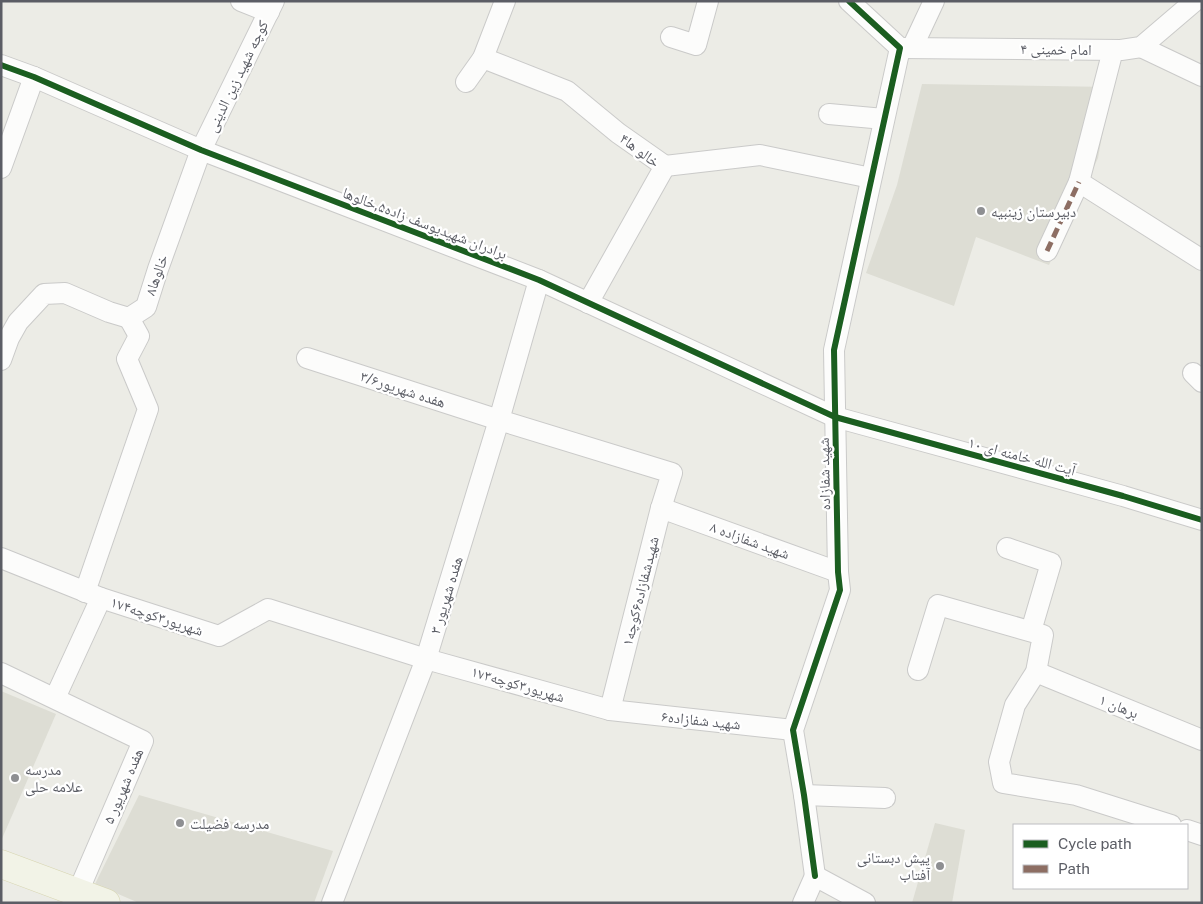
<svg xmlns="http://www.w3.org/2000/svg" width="1203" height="904" font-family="'Public Sans','Noto Naskh Arabic',sans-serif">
	<rect width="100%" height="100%" fill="#ecece6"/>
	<g fill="#ddddd4">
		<path d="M 922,84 L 1111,87 L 1098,158 L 1049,265 L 976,237 L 954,306 L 866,273 L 897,185 Z"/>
		<path d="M 1,691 L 56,714 L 1,841 Z"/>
		<path d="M 139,795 L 333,851 L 314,903 L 139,903 L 95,884 Z"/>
		<path d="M 935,823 L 965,830 L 952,903 L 912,903 Z"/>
	</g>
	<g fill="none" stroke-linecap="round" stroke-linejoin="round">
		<g stroke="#cacac9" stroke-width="22">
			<g id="minor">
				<path d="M 241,1 L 269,12"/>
				<path d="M 671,37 L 696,45 L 708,1"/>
				<path d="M 1141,47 L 1202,76"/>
				<path d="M 900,48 L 1121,50 L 1141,47 L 1195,1"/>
				<path d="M 912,48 L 934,1"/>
				<path d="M 1113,50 L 1079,182 L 1202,260"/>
				<path d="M 483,58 L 567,91 L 618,133 L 665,166 L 588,303"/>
				<path d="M 1,65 L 34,77 L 98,105 L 201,150 L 539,280 L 835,417 L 1123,496 L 1202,520"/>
				<path d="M 466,82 L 483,58 L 505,1"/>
				<path d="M 829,114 L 884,119"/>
				<path d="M 665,166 L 760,155 L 871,178"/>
				<path d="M 1,168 L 34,77"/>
				<path d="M 1047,251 L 1079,182"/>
				<path d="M 307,358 L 499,420 L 672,473 L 661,508 L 610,710"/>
				<path d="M 1,360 L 9,338 L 18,322 L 44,294 L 65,293 L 109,312 L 129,318 L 146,307 L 158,269 L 201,150 L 274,1"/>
				<path d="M 1193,373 L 1202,382"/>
				<path d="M 661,508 L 838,572"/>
				<path d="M 1007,548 L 1051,563 L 1031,631"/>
				<path d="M 1,558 L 101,598 L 219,636 L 268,609 L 426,659 L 610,710 L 793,730"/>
				<path d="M 85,592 L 148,409 L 127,359 L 139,336 L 129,318"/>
				<path d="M 918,670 L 938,605 L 1043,635 L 1036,672 L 1015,705 L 999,762 L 1003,783 L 1076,795 L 1171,825"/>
				<path d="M 1036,672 L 1202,740"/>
				<path d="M 1,673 L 143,741 L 78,892"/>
				<path d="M 55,698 L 101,598"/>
				<path d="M 804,795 L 885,798"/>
				<path d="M 1187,830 L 1202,835"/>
				<path d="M 815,876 L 804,795 L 793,730 L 840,590 L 838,572 L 834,350 L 900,48 L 849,1"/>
				<path d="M 815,876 L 865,903"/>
				<path d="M 332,903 L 426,659 L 499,420 L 539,280"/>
				<path d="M 803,903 L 815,876"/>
			</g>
		</g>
		<g stroke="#d7d5b1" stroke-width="29">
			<path id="primary" d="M 1,864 L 106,903"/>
		</g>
		<use href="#minor" stroke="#fcfcfb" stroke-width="20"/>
		<use href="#primary" stroke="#f2f3e7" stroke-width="28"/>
		<path stroke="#8d6e63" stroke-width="5" stroke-dasharray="10 5" stroke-linecap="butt" d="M 1047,251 L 1079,182"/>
		<g stroke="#fff" stroke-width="9">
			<g id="cycleway">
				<path d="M 1,65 L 34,77 L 98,105 L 201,150 L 539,280 L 835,417 L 1123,496 L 1202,520"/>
				<path d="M 815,876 L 804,795 L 793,730 L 840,590 L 838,572 L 834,350 L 900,48 L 849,1"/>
			</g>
		</g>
		<use href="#cycleway" stroke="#1b5e20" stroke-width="6"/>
	</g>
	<g fill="#8e8f92" stroke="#fff" stroke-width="2">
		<circle cx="981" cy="211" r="5"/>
		<circle cx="15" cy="778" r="5"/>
		<circle cx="180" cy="823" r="5"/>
		<circle cx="940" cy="866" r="5"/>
	</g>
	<g text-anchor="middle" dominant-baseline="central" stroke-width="4.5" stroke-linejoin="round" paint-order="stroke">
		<g font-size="15" fill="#5b5d65" stroke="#fff">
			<text transform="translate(1056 49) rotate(1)">امام خمینی ۴</text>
			<text transform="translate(237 76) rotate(-64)">کوچه شهید زین الدینی</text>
			<text transform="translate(640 150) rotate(37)">خالو ها۴</text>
			<text transform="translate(425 223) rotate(21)">برادران شهیدیوسف زاده۵,خالوها</text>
			<text transform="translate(156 275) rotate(-71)">خالوها۸</text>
			<text transform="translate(403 389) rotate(18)">هفده شهریور۳/۶</text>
			<text transform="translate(1022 456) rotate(15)">آیت الله خامنه ای ۱۰</text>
			<text transform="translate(824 474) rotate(-91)">شهید شفازاده</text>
			<text transform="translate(750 540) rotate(20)">شهید شفازاده ۸</text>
			<text transform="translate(640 591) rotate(-76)">شهیدشفازاده۶کوچه۱</text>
			<text transform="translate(446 595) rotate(-73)">هفده شهریور ۳</text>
			<text transform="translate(157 616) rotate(18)">۱۷شهریور۳کوچه۴</text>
			<text transform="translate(518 684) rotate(16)">۱۷شهریور۳کوچه۳</text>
			<text transform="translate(1119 706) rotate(22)">برهان ۱</text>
			<text transform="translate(701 720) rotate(6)">شهید شفازاده۶</text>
			<text transform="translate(123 786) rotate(-67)">هفده شهریور ۵</text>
		</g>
		<g font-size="15" fill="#5b5d65" stroke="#fff" text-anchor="start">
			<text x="991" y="211">دبیرستان زینبیه</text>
			<text x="25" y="769">مدرسه<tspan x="25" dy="17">علامه حلی</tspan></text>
			<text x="190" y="823">مدرسه فضیلت</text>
			<text x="930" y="857" text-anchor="end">پیش دبستانی<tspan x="930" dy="17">آفتاب</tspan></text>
		</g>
	</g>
	<rect width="1203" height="904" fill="none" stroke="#5b5d65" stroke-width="5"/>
	<rect x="1013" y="824" width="175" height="65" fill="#ffffff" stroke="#bdbec1"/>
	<rect x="1023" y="840" width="25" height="8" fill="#1b5e20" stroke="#bdbec1"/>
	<text x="1058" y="849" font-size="15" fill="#5b5d65">Cycle path</text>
	<rect x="1023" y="865" width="25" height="8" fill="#8d6e63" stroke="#bdbec1"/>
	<text x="1058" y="874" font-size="15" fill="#5b5d65">Path</text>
</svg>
